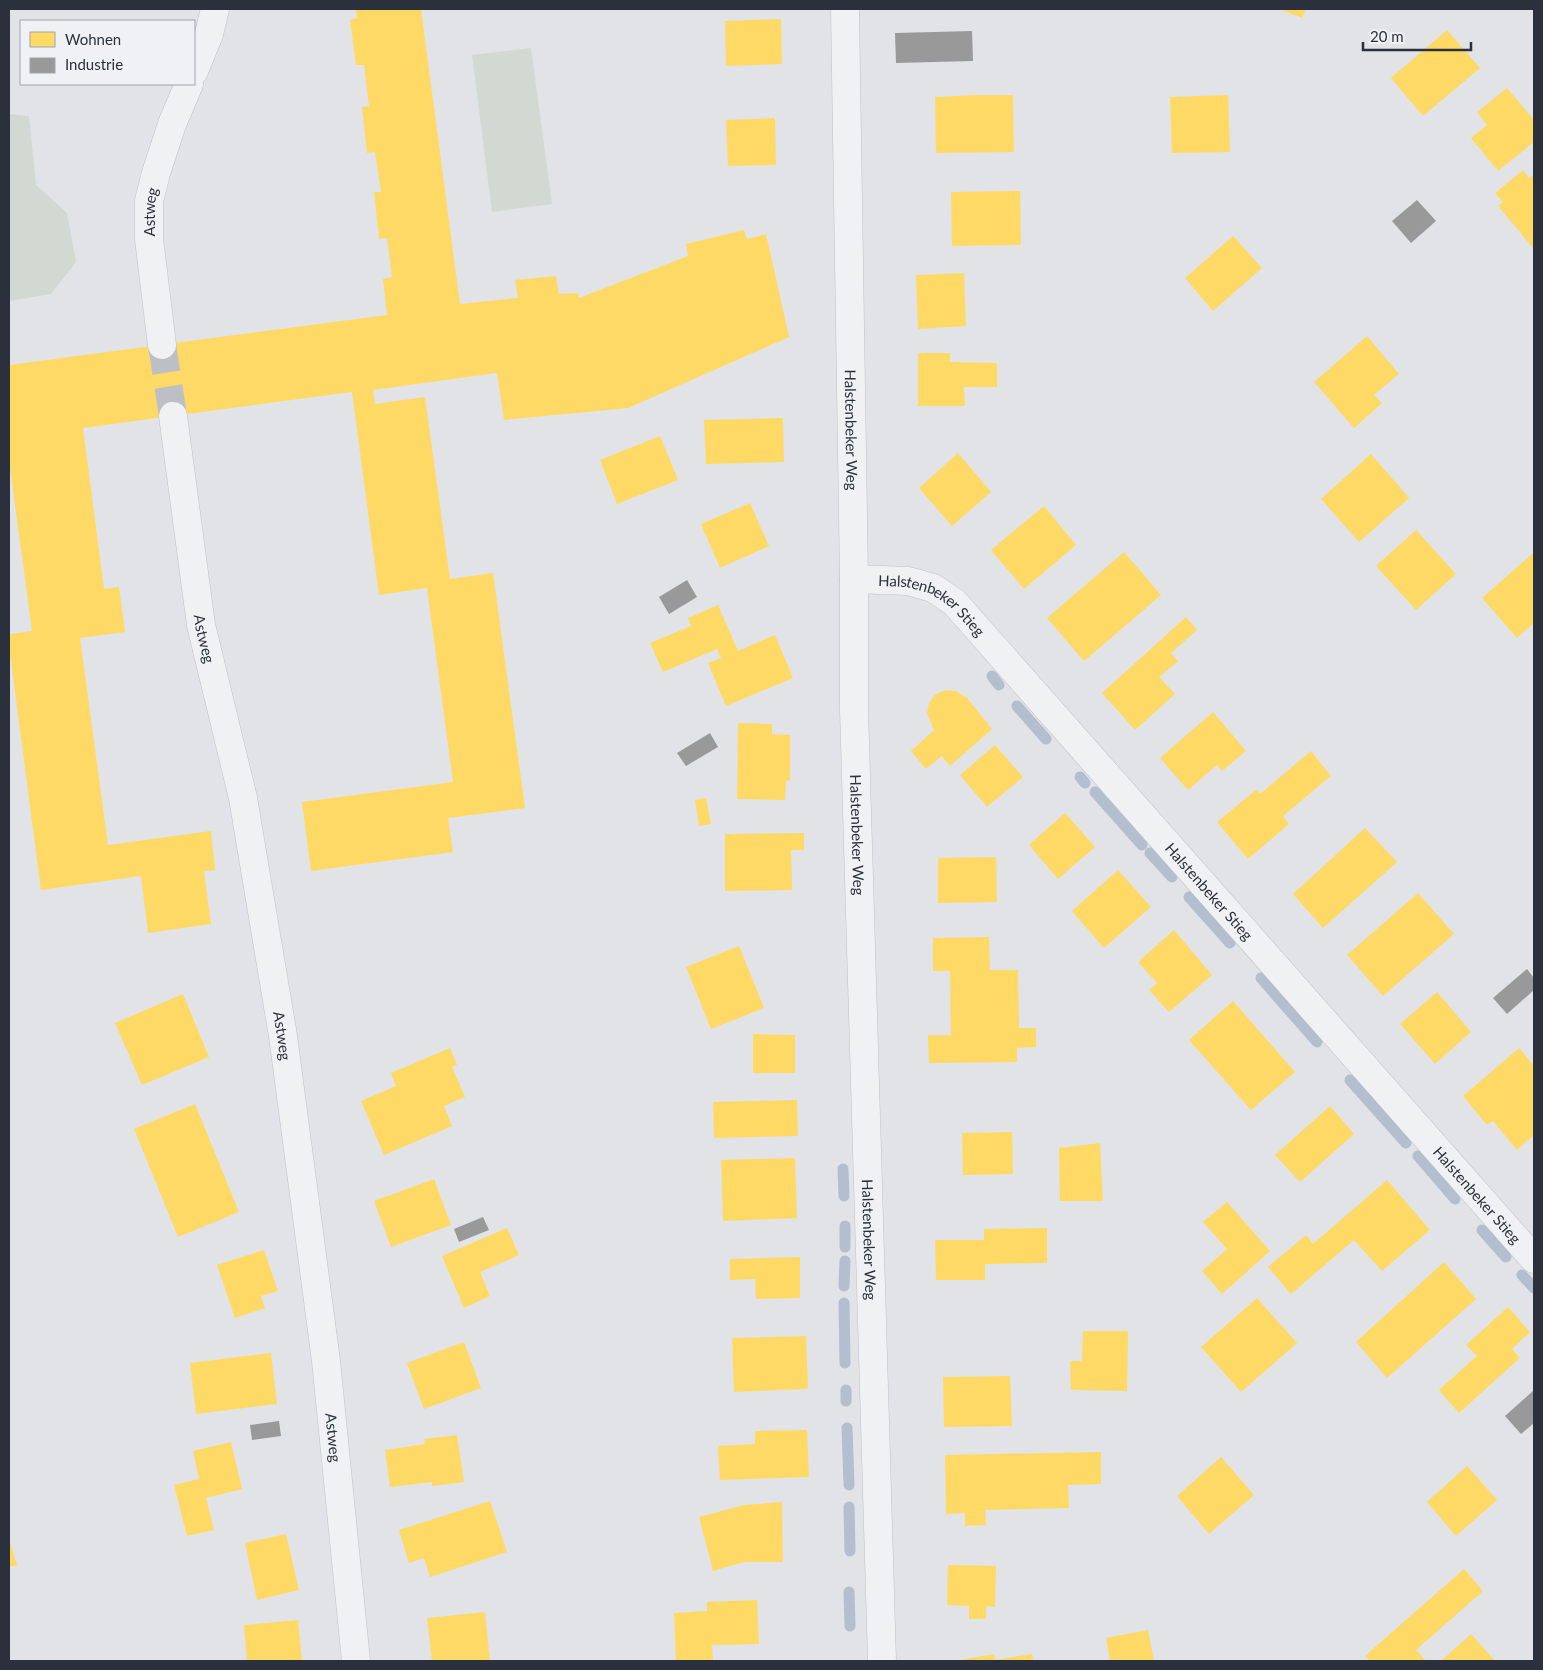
<svg xmlns="http://www.w3.org/2000/svg" width="1543" height="1670" font-family="Lato,sans-serif">
	<rect width="100%" height="100%" fill="#e1e3e6"/>
	<g fill="#d2d9d2">
		<path d="M 531,48 L 552,204 L 492,212 L 472,55 Z"/>
		<path d="M 9,114 L 29,116 L 36,185 L 67,213 L 76,262 L 51,294 L 9,301 Z"/>
	</g>
	<g fill="#ffd966">
		<path d="M 356,9 L 421,9 L 460,304 L 518,298 L 515,280 L 556,276 L 559,294 L 578,293 L 579,298 L 688,256 L 686,244 L 744,230 L 747,239 L 766,234 L 789,337 L 628,408 L 504,420 L 497,373 L 373,390 L 375,404 L 425,397 L 450,579 L 493,573 L 525,808 L 448,818 L 453,852 L 311,871 L 302,802 L 453,782 L 427,588 L 379,595 L 352,392 L 83,428 L 104,589 L 119,587 L 125,632 L 80,638 L 108,845 L 211,831 L 215,870 L 204,871 L 211,924 L 148,933 L 141,876 L 41,890 L 9,646 L 9,634 L 32,631 L 9,460 L 9,365 L 387,315 L 383,279 L 392,277 L 387,238 L 379,239 L 374,192 L 381,192 L 375,152 L 367,153 L 362,107 L 369,106 L 364,65 L 356,65 L 350,20 L 357,18 Z"/>
		<path d="M 1279,9 L 1306,9 L 1302,18 Z"/>
		<path d="M 781,19 L 782,64 L 726,66 L 725,21 Z"/>
		<path d="M 1447,30 L 1480,68 L 1423,116 L 1391,78 Z"/>
		<path d="M 1507,88 L 1534,120 L 1534,142 L 1498,171 L 1471,138 L 1487,125 L 1477,112 Z"/>
		<path d="M 975,95 L 1013,95 L 1014,152 L 936,153 L 935,97 Z"/>
		<path d="M 1228,95 L 1230,152 L 1172,153 L 1170,97 Z"/>
		<path d="M 775,118 L 776,165 L 728,166 L 726,120 Z"/>
		<path d="M 1523,170 L 1529,178 L 1534,175 L 1533,248 L 1498,206 L 1503,202 L 1495,193 Z"/>
		<path d="M 1020,191 L 1021,245 L 952,246 L 951,192 Z"/>
		<path d="M 1233,236 L 1262,268 L 1213,311 L 1185,278 Z"/>
		<path d="M 964,273 L 966,326 L 918,329 L 916,275 Z"/>
		<path d="M 1367,336 L 1399,374 L 1374,395 L 1382,403 L 1354,428 L 1314,382 Z"/>
		<path d="M 918,353 L 950,353 L 950,362 L 997,363 L 997,387 L 964,387 L 965,406 L 918,406 Z"/>
		<path d="M 783,418 L 784,462 L 706,464 L 704,420 Z"/>
		<path d="M 660,436 L 678,480 L 617,504 L 600,460 Z"/>
		<path d="M 958,453 L 991,492 L 952,526 L 919,488 Z"/>
		<path d="M 1371,454 L 1409,498 L 1359,542 L 1321,499 Z"/>
		<path d="M 750,503 L 769,546 L 720,568 L 701,524 Z"/>
		<path d="M 1044,506 L 1076,545 L 1024,589 L 991,550 Z"/>
		<path d="M 1416,530 L 1456,574 L 1416,610 L 1376,566 Z"/>
		<path d="M 1124,552 L 1161,595 L 1084,661 L 1047,618 Z"/>
		<path d="M 1533,553 L 1534,623 L 1517,638 L 1482,598 Z"/>
		<path d="M 718,605 L 738,651 L 775,635 L 793,678 L 726,706 L 708,663 L 721,658 L 717,649 L 663,672 L 650,643 L 691,626 L 688,618 Z"/>
		<path d="M 1186,617 L 1197,630 L 1171,653 L 1178,661 L 1159,677 L 1175,694 L 1135,730 L 1102,693 Z"/>
		<path d="M 945,690 L 956,691 L 967,698 L 992,729 L 950,766 L 942,756 L 926,769 L 911,751 L 934,730 L 927,713 L 929,703 L 935,695 Z"/>
		<path d="M 1213,712 L 1246,751 L 1222,771 L 1217,765 L 1188,790 L 1160,758 Z"/>
		<path d="M 738,723 L 772,724 L 772,734 L 790,735 L 790,781 L 786,780 L 785,800 L 737,799 Z"/>
		<path d="M 995,745 L 1023,777 L 987,807 L 960,775 Z"/>
		<path d="M 1311,751 L 1331,776 L 1283,816 L 1289,824 L 1248,859 L 1217,822 L 1257,789 L 1260,794 Z"/>
		<path d="M 706,798 L 711,824 L 699,826 L 695,800 Z"/>
		<path d="M 1065,813 L 1095,847 L 1058,879 L 1029,845 Z"/>
		<path d="M 1365,828 L 1397,862 L 1323,928 L 1293,894 Z"/>
		<path d="M 804,833 L 804,850 L 791,850 L 792,890 L 725,891 L 725,834 Z"/>
		<path d="M 996,857 L 997,902 L 938,903 L 938,858 Z"/>
		<path d="M 1118,870 L 1151,907 L 1104,948 L 1072,911 Z"/>
		<path d="M 1418,893 L 1454,934 L 1383,996 L 1347,955 Z"/>
		<path d="M 1174,930 L 1212,975 L 1169,1012 L 1149,990 L 1157,983 L 1138,962 Z"/>
		<path d="M 989,937 L 990,970 L 1018,970 L 1019,1028 L 1036,1028 L 1036,1047 L 1017,1048 L 1017,1062 L 929,1063 L 928,1035 L 951,1035 L 950,971 L 933,971 L 933,938 Z"/>
		<path d="M 739,946 L 764,1008 L 711,1029 L 686,967 Z"/>
		<path d="M 1437,992 L 1471,1032 L 1435,1064 L 1400,1024 Z"/>
		<path d="M 183,994 L 209,1057 L 142,1085 L 115,1023 Z"/>
		<path d="M 1233,1001 L 1295,1072 L 1251,1110 L 1189,1040 Z"/>
		<path d="M 753,1034 L 795,1035 L 795,1073 L 753,1073 Z"/>
		<path d="M 450,1048 L 457,1065 L 452,1067 L 465,1097 L 444,1106 L 452,1126 L 384,1155 L 361,1101 L 396,1086 L 391,1073 Z"/>
		<path d="M 1519,1048 L 1534,1066 L 1534,1135 L 1517,1150 L 1493,1121 L 1487,1125 L 1463,1096 Z"/>
		<path d="M 797,1100 L 798,1136 L 714,1138 L 713,1102 Z"/>
		<path d="M 195,1104 L 239,1212 L 178,1237 L 134,1129 Z"/>
		<path d="M 1330,1106 L 1354,1134 L 1300,1182 L 1275,1155 Z"/>
		<path d="M 1012,1132 L 1013,1174 L 963,1175 L 962,1133 Z"/>
		<path d="M 1100,1143 L 1103,1201 L 1060,1201 L 1059,1148 Z"/>
		<path d="M 795,1158 L 797,1218 L 723,1221 L 721,1160 Z"/>
		<path d="M 434,1179 L 451,1225 L 391,1247 L 374,1201 Z"/>
		<path d="M 1387,1180 L 1430,1230 L 1382,1271 L 1354,1240 L 1291,1294 L 1268,1267 L 1306,1235 L 1313,1244 Z"/>
		<path d="M 1227,1202 L 1270,1251 L 1222,1294 L 1202,1271 L 1227,1249 L 1203,1222 Z"/>
		<path d="M 507,1228 L 519,1255 L 480,1272 L 490,1296 L 464,1308 L 442,1256 Z"/>
		<path d="M 1047,1228 L 1047,1263 L 985,1264 L 985,1280 L 936,1280 L 935,1240 L 984,1240 L 984,1229 Z"/>
		<path d="M 264,1250 L 278,1291 L 261,1296 L 265,1308 L 235,1318 L 217,1265 Z"/>
		<path d="M 800,1257 L 800,1298 L 756,1299 L 755,1279 L 730,1280 L 730,1259 Z"/>
		<path d="M 1444,1262 L 1476,1299 L 1387,1378 L 1356,1342 Z"/>
		<path d="M 1257,1298 L 1297,1343 L 1241,1392 L 1201,1347 Z"/>
		<path d="M 1508,1307 L 1530,1332 L 1512,1349 L 1520,1358 L 1459,1413 L 1439,1390 L 1477,1356 L 1466,1345 Z"/>
		<path d="M 1083,1331 L 1128,1331 L 1127,1391 L 1071,1390 L 1070,1361 L 1082,1361 Z"/>
		<path d="M 806,1336 L 808,1389 L 734,1392 L 732,1338 Z"/>
		<path d="M 464,1342 L 481,1388 L 424,1409 L 407,1363 Z"/>
		<path d="M 271,1353 L 277,1404 L 196,1414 L 190,1363 Z"/>
		<path d="M 1010,1376 L 1012,1426 L 944,1427 L 943,1377 Z"/>
		<path d="M 807,1430 L 809,1477 L 720,1480 L 718,1446 L 755,1444 L 755,1431 Z"/>
		<path d="M 457,1435 L 464,1482 L 432,1486 L 432,1482 L 390,1487 L 385,1450 L 425,1444 L 424,1439 Z"/>
		<path d="M 231,1442 L 242,1489 L 206,1498 L 214,1530 L 187,1536 L 174,1485 L 199,1479 L 193,1451 Z"/>
		<path d="M 1101,1452 L 1101,1484 L 1068,1485 L 1069,1508 L 985,1510 L 986,1525 L 965,1526 L 965,1513 L 946,1514 L 945,1455 Z"/>
		<path d="M 1221,1457 L 1254,1495 L 1209,1534 L 1177,1496 Z"/>
		<path d="M 1467,1466 L 1497,1500 L 1456,1536 L 1427,1502 Z"/>
		<path d="M 490,1501 L 507,1552 L 430,1577 L 424,1558 L 409,1563 L 399,1530 Z"/>
		<path d="M 782,1502 L 783,1562 L 744,1562 L 713,1571 L 699,1517 L 744,1505 Z"/>
		<path d="M 286,1534 L 299,1590 L 257,1600 L 245,1543 Z"/>
		<path d="M 9,1539 L 17,1565 L 9,1567 Z"/>
		<path d="M 948,1565 L 996,1566 L 995,1607 L 986,1606 L 986,1619 L 969,1619 L 969,1606 L 947,1605 Z"/>
		<path d="M 1464,1569 L 1483,1591 L 1416,1650 L 1426,1661 L 1370,1661 L 1365,1656 Z"/>
		<path d="M 757,1600 L 759,1644 L 712,1645 L 713,1660 L 676,1661 L 674,1613 L 707,1611 L 707,1602 Z"/>
		<path d="M 485,1612 L 490,1661 L 432,1661 L 427,1618 Z"/>
		<path d="M 298,1620 L 302,1661 L 247,1661 L 244,1625 Z"/>
		<path d="M 1148,1630 L 1154,1661 L 1110,1661 L 1106,1638 Z"/>
		<path d="M 1471,1634 L 1495,1661 L 1441,1661 Z"/>
		<path d="M 994,1654 L 995,1660 L 1032,1654 L 1033,1661 L 953,1661 Z"/>
	</g>
	<g fill="#999">
		<path d="M 972,31 L 973,61 L 896,63 L 895,33 Z"/>
		<path d="M 1417,200 L 1436,221 L 1411,243 L 1392,221 Z"/>
		<path d="M 687,580 L 697,597 L 669,614 L 659,597 Z"/>
		<path d="M 710,733 L 718,747 L 686,766 L 677,753 Z"/>
		<path d="M 1527,969 L 1534,978 L 1534,990 L 1507,1014 L 1493,998 Z"/>
		<path d="M 483,1217 L 489,1230 L 459,1242 L 454,1229 Z"/>
		<path d="M 1534,1390 L 1534,1423 L 1521,1434 L 1505,1416 Z"/>
		<path d="M 279,1421 L 281,1436 L 252,1440 L 250,1425 Z"/>
	</g>
	<g fill="none" stroke-linecap="round" stroke-linejoin="round">
		<g stroke="#b3bfce" stroke-width="11">
			<path d="M 992,676 L 999,685"/>
			<path d="M 1017,706 L 1046,739"/>
			<path d="M 1080,777 L 1085,783"/>
			<path d="M 1095,792 L 1142,845"/>
			<path d="M 1150,853 L 1172,877"/>
			<path d="M 1189,897 L 1230,943"/>
			<path d="M 1261,978 L 1317,1042"/>
			<path d="M 1350,1080 L 1406,1143"/>
			<path d="M 1418,1156 L 1455,1199"/>
			<path d="M 843,1169 L 844,1196"/>
			<path d="M 845,1226 L 845,1247"/>
			<path d="M 1482,1230 L 1506,1257"/>
			<path d="M 1522,1275 L 1534,1288"/>
			<path d="M 844,1286 L 845,1261"/>
			<path d="M 844,1303 L 845,1363"/>
			<path d="M 846,1390 L 846,1401"/>
			<path d="M 847,1428 L 849,1485"/>
			<path d="M 849,1507 L 850,1551"/>
			<path d="M 849,1592 L 850,1626"/>
		</g>
		<path stroke="#bcbfc4" stroke-width="28" stroke-dasharray="28 14" stroke-linecap="butt" d="M 162,345 L 173,416"/>
		<g stroke="#bfc1c4" stroke-width="29">
			<g id="minor">
				<path id="s1" d="M 845,9 L 854,579 L 854,709 L 882,1661"/>
				<path d="M 194,71 L 209,34 L 215,9"/>
				<path id="s2" d="M 162,345 L 149,239 L 149,201 L 156,173 L 172,124 L 189,84"/>
				<path id="s3" d="M 173,416 L 201,625 L 243,798 L 283,1036 L 326,1361 L 356,1661"/>
				<path id="s4" d="M 854,579 L 908,581 L 933,588 L 954,602 L 1534,1259"/>
			</g>
		</g>
		<use href="#minor" stroke="#f0f1f3" stroke-width="28"/>
	</g>
	<g text-anchor="middle" dominant-baseline="central" stroke-width="5" stroke-linejoin="round" paint-order="stroke">
		<g font-size="15" fill="#2a313c" stroke="#eff1f5">
			<text stroke="none"><textPath href="#s2" startOffset="134">Astweg</textPath></text>
			<text stroke="none"><textPath href="#s1" startOffset="421">Halstenbeker Weg</textPath></text>
			<text stroke="none"><textPath href="#s4" startOffset="86">Halstenbeker Stieg</textPath></text>
			<text stroke="none"><textPath href="#s3" startOffset="225">Astweg</textPath></text>
			<text stroke="none"><textPath href="#s1" startOffset="826">Halstenbeker Weg</textPath></text>
			<text stroke="none"><textPath href="#s4" startOffset="491">Halstenbeker Stieg</textPath></text>
			<text stroke="none"><textPath href="#s3" startOffset="630">Astweg</textPath></text>
			<text stroke="none"><textPath href="#s4" startOffset="896">Halstenbeker Stieg</textPath></text>
			<text stroke="none"><textPath href="#s1" startOffset="1231">Halstenbeker Weg</textPath></text>
			<text stroke="none"><textPath href="#s3" startOffset="1035">Astweg</textPath></text>
		</g>
	</g>
	<rect width="1543" height="1670" fill="none" stroke="#2a313c" stroke-width="20"/>
	<rect x="20" y="20" width="175" height="65" fill="#eff1f5" stroke="#a0a4ab"/>
	<rect x="30" y="32" width="25" height="15" fill="#ffd966" stroke="#a0a4ab"/>
	<text x="65" y="45" font-size="15" fill="#2a313c">Wohnen</text>
	<rect x="30" y="58" width="25" height="15" fill="#999999" stroke="#a0a4ab"/>
	<text x="65" y="70" font-size="15" fill="#2a313c">Industrie</text>
	<path d="M1363 42v8h108v-8" fill="none" stroke="#2a313c" stroke-width="2.5"/>
	<text x="1370" y="42" font-size="15" fill="#2a313c" stroke="#eff1f5" stroke-width="4" paint-order="stroke">20 m</text>
</svg>
